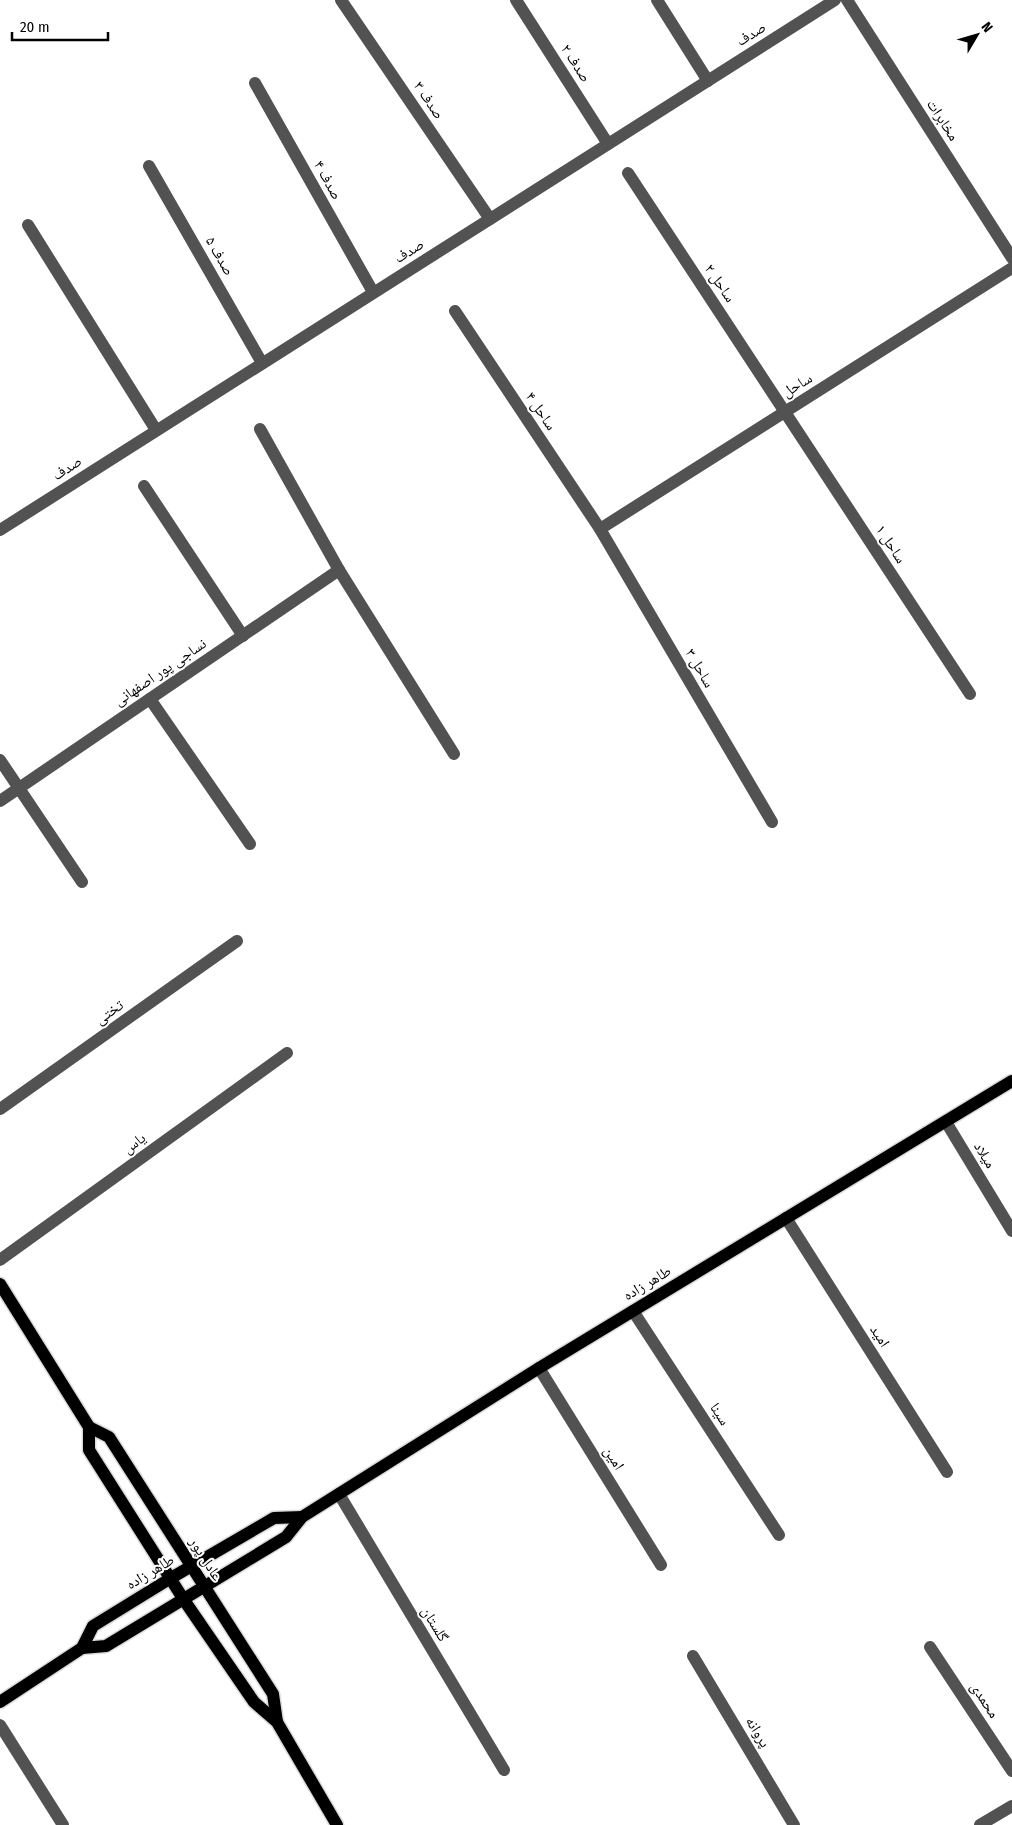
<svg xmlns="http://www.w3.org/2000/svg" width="1012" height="1825" font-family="'Fira Sans Condensed','Noto Naskh Arabic',sans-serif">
	<rect width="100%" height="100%" fill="#fff"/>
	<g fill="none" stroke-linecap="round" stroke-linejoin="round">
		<g stroke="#dbdbdb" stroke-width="15">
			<g id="major">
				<path d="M 0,1284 L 89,1427 L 89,1450 L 184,1600 L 254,1702 L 277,1722 L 337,1825"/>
				<path d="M 89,1427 L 109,1437 L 273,1694 L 277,1722"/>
				<path d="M 82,1648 L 93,1626 L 171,1578 L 274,1518 L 302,1517"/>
				<path d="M 0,1702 L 82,1648 L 106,1646 L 286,1537 L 302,1517 L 539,1368 L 1012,1081"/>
			</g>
		</g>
		<g stroke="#525252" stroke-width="12">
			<path d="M 341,0 L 490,219"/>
			<path d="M 516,0 L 608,144"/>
			<path d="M 657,0 L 708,81"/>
			<path d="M 847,0 L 1012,258"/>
			<path d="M 255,83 L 373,292"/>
			<path d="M 149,166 L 262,363"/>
			<path d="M 628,173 L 970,694"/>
			<path d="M 28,225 L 156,430"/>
			<path d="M 455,311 L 600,529 L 772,822"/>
			<path d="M 260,429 L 339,570 L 454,754"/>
			<path d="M 144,486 L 243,636"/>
			<path d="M 600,529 L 1012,268"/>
			<path d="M 0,530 L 835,0"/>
			<path d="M 150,699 L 250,844"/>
			<path d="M 0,760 L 82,882"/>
			<path d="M 0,801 L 339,570"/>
			<path d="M 0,1109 L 237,941"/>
			<path d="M 946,1122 L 1012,1231"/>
			<path d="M 786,1218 L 947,1472"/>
			<path d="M 0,1260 L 287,1053"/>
			<path d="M 633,1311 L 779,1535"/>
			<path d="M 539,1368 L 661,1565"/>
			<path d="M 339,1494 L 504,1770"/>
			<path d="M 930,1647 L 1012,1771"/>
			<path d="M 693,1656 L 794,1825"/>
			<path d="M 0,1725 L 63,1825"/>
			<path d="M 980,1825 L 1012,1806"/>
		</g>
		<use href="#major" stroke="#000" stroke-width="12"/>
	</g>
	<g text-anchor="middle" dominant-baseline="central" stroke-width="4" stroke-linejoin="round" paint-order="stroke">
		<g font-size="15" fill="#000" stroke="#fff">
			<text transform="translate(751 34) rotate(-32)">صدف</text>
			<text transform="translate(576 63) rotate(57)">صدف ۲</text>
			<text transform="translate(429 100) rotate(56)">صدف ۳</text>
			<text transform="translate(943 120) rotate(57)">مخابرات</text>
			<text transform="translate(328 180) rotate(61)">صدف ۴</text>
			<text transform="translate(409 251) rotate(-32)">صدف</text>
			<text transform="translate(220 256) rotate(60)">صدف ۵</text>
			<text transform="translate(720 283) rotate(56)">ساحل ۲</text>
			<text transform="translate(797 385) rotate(-32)">ساحل</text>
			<text transform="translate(541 411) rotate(56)">ساحل ۴</text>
			<text transform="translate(67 468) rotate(-33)">صدف</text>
			<text transform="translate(891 544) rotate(57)">ساحل ۱</text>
			<text transform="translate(700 668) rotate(60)">ساحل ۳</text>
			<text transform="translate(160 672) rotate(-34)">نساجی پور اصفهانی</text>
			<text transform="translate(109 1012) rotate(-35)">تختی</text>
			<text transform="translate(134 1143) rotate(-36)">یاس</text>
			<text transform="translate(985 1155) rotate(59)">میلاد</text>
			<text transform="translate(647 1283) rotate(-31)">طاهر زاده</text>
			<text transform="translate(880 1336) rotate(57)">امید</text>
			<text transform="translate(720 1414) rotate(57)">سینا</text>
			<text transform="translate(614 1458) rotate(58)">امین</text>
			<text transform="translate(206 1559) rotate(58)">عادل پور</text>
			<text transform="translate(150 1572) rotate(-31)">طاهر زاده</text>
			<text transform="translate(435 1624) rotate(59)">گلستان</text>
			<text transform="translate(985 1700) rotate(57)">محمدی</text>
			<text transform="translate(758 1732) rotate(59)">پروانه</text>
		</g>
	</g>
	<g transform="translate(977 35) rotate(52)" stroke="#ffffff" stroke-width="4" paint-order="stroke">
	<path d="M0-4L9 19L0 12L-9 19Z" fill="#000000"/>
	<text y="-8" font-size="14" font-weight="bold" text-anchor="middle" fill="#000000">N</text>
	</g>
	<path d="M12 32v8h96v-8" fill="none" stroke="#000000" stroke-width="2.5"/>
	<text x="20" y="32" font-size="15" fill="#000000" stroke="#ffffff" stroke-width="4" paint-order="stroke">20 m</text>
</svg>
